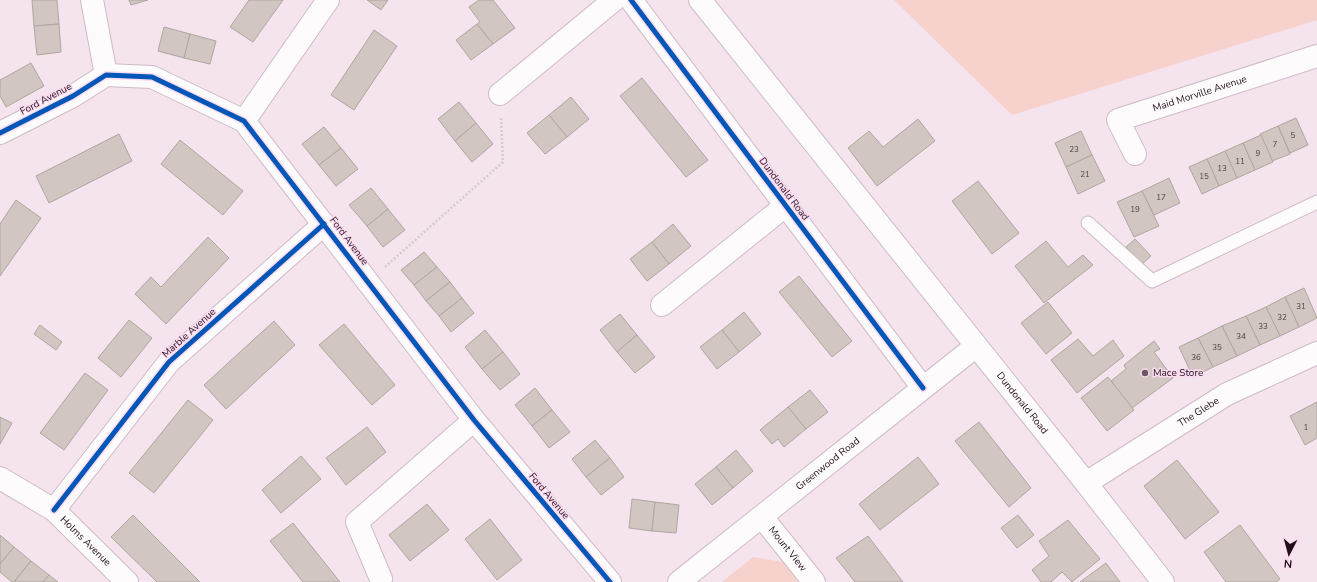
<svg xmlns="http://www.w3.org/2000/svg" width="1317" height="582" font-family="'Nunito Sans',sans-serif">
	<rect width="100%" height="100%" fill="#f5e3ee"/>
	<g fill="#f7d1cc">
		<path d="M 894,0 L 1317,0 L 1317,20 L 1012,115 Z"/>
		<path d="M 753,557 L 783,562 L 798,582 L 722,582 Z"/>
	</g>
	<g fill="#d1c6c1" stroke="#b0a6a0">
		<path d="M 32,0 L 57,0 L 59,24 L 34,26 Z"/>
		<path d="M 129,0 L 148,0 L 131,5 Z"/>
		<path d="M 249,0 L 283,0 L 253,42 L 230,27 Z"/>
		<path d="M 367,0 L 388,0 L 381,10 Z"/>
		<path d="M 479,0 L 493,0 L 515,28 L 493,44 L 477,24 L 480,22 L 469,7 Z"/>
		<path d="M 59,24 L 61,52 L 37,55 L 34,26 Z"/>
		<path d="M 477,24 L 493,44 L 471,60 L 456,40 Z"/>
		<path d="M 164,27 L 190,34 L 184,58 L 158,51 Z"/>
		<path d="M 374,30 L 397,46 L 354,110 L 331,95 Z"/>
		<path d="M 190,34 L 216,41 L 210,64 L 184,58 Z"/>
		<path d="M 31,63 L 44,86 L 6,107 L 0,96 L 0,80 Z"/>
		<path d="M 642,78 L 708,160 L 686,177 L 620,96 Z"/>
		<path d="M 571,97 L 589,119 L 567,137 L 549,115 Z"/>
		<path d="M 459,102 L 476,123 L 455,141 L 438,119 Z"/>
		<path d="M 549,115 L 567,137 L 545,154 L 527,133 Z"/>
		<path d="M 1296,118 L 1308,145 L 1290,153 L 1278,126 Z"/>
		<path d="M 918,119 L 935,141 L 877,186 L 848,148 L 869,131 L 883,147 Z"/>
		<path d="M 476,123 L 493,144 L 472,162 L 455,141 Z"/>
		<path d="M 1278,126 L 1290,154 L 1272,161 L 1260,134 Z"/>
		<path d="M 324,127 L 341,148 L 319,165 L 302,144 Z"/>
		<path d="M 1081,131 L 1092,155 L 1066,167 L 1055,143 Z"/>
		<path d="M 119,134 L 132,161 L 49,203 L 36,176 Z"/>
		<path d="M 1261,135 L 1273,162 L 1255,170 L 1243,143 Z"/>
		<path d="M 180,140 L 243,191 L 223,215 L 161,164 Z"/>
		<path d="M 1243,143 L 1255,170 L 1237,178 L 1225,151 Z"/>
		<path d="M 341,148 L 358,169 L 336,186 L 319,165 Z"/>
		<path d="M 1225,151 L 1237,178 L 1219,186 L 1207,159 Z"/>
		<path d="M 1092,155 L 1105,181 L 1078,194 L 1066,167 Z"/>
		<path d="M 1207,159 L 1219,186 L 1202,194 L 1189,167 Z"/>
		<path d="M 1169,178 L 1180,203 L 1154,215 L 1142,191 Z"/>
		<path d="M 978,181 L 1019,233 L 992,254 L 952,201 Z"/>
		<path d="M 371,188 L 388,209 L 367,226 L 349,205 Z"/>
		<path d="M 1142,191 L 1159,226 L 1134,237 L 1117,202 Z"/>
		<path d="M 16,200 L 41,218 L 0,276 L 0,224 Z"/>
		<path d="M 388,209 L 405,230 L 383,247 L 367,226 Z"/>
		<path d="M 673,224 L 691,246 L 669,264 L 652,242 Z"/>
		<path d="M 208,237 L 229,258 L 166,324 L 135,294 L 151,277 L 161,287 Z"/>
		<path d="M 1135,239 L 1151,256 L 1142,264 L 1126,247 Z"/>
		<path d="M 1046,241 L 1068,267 L 1083,255 L 1093,265 L 1044,303 L 1015,266 Z"/>
		<path d="M 652,242 L 669,264 L 647,281 L 630,259 Z"/>
		<path d="M 424,252 L 437,267 L 414,285 L 401,270 Z"/>
		<path d="M 437,267 L 450,282 L 426,301 L 414,285 Z"/>
		<path d="M 799,276 L 852,341 L 832,357 L 779,292 Z"/>
		<path d="M 450,282 L 462,298 L 439,316 L 426,301 Z"/>
		<path d="M 1304,288 L 1317,318 L 1299,327 L 1285,297 Z"/>
		<path d="M 1285,297 L 1299,327 L 1280,336 L 1266,307 Z"/>
		<path d="M 462,298 L 474,313 L 451,332 L 439,316 Z"/>
		<path d="M 1048,302 L 1072,333 L 1046,354 L 1021,323 Z"/>
		<path d="M 1266,307 L 1280,336 L 1260,345 L 1246,316 Z"/>
		<path d="M 744,312 L 761,334 L 739,352 L 722,330 Z"/>
		<path d="M 620,314 L 637,335 L 617,352 L 600,330 Z"/>
		<path d="M 1246,316 L 1260,345 L 1237,356 L 1222,326 Z"/>
		<path d="M 129,320 L 152,338 L 121,377 L 98,358 Z"/>
		<path d="M 274,321 L 295,345 L 226,409 L 204,385 Z"/>
		<path d="M 344,324 L 395,385 L 372,405 L 319,345 Z"/>
		<path d="M 40,325 L 62,342 L 56,350 L 34,334 Z"/>
		<path d="M 1222,326 L 1237,356 L 1213,367 L 1198,338 Z"/>
		<path d="M 485,330 L 503,352 L 482,369 L 465,347 Z"/>
		<path d="M 722,330 L 739,352 L 717,369 L 700,347 Z"/>
		<path d="M 637,335 L 655,357 L 635,373 L 617,352 Z"/>
		<path d="M 1198,338 L 1213,367 L 1193,377 L 1179,347 Z"/>
		<path d="M 1078,339 L 1093,356 L 1113,340 L 1124,356 L 1077,393 L 1051,360 Z"/>
		<path d="M 1154,341 L 1160,349 L 1154,352 L 1173,378 L 1132,408 L 1111,381 L 1126,369 L 1124,365 Z"/>
		<path d="M 503,352 L 520,374 L 500,390 L 482,369 Z"/>
		<path d="M 85,373 L 108,390 L 64,450 L 40,433 Z"/>
		<path d="M 1108,377 L 1134,410 L 1107,431 L 1081,398 Z"/>
		<path d="M 535,388 L 552,410 L 532,426 L 515,405 Z"/>
		<path d="M 810,390 L 828,412 L 806,429 L 788,407 Z"/>
		<path d="M 188,400 L 213,420 L 154,493 L 129,473 Z"/>
		<path d="M 1317,402 L 1317,438 L 1305,445 L 1290,416 Z"/>
		<path d="M 788,407 L 806,429 L 784,447 L 778,439 L 772,444 L 760,430 Z"/>
		<path d="M 552,410 L 570,432 L 549,448 L 532,426 Z"/>
		<path d="M 0,417 L 12,423 L 0,444 Z"/>
		<path d="M 979,422 L 1031,488 L 1009,507 L 955,441 Z"/>
		<path d="M 367,427 L 386,452 L 346,485 L 326,458 Z"/>
		<path d="M 595,440 L 610,458 L 586,477 L 572,459 Z"/>
		<path d="M 736,450 L 753,471 L 733,488 L 716,467 Z"/>
		<path d="M 301,456 L 321,479 L 281,513 L 262,490 Z"/>
		<path d="M 918,457 L 939,484 L 880,530 L 859,504 Z"/>
		<path d="M 610,458 L 624,477 L 601,495 L 586,477 Z"/>
		<path d="M 1177,460 L 1219,512 L 1185,539 L 1144,486 Z"/>
		<path d="M 716,467 L 733,488 L 712,505 L 695,484 Z"/>
		<path d="M 632,499 L 655,502 L 652,531 L 629,528 Z"/>
		<path d="M 655,502 L 679,505 L 676,533 L 652,531 Z"/>
		<path d="M 427,504 L 449,530 L 410,561 L 389,535 Z"/>
		<path d="M 133,515 L 200,582 L 157,582 L 111,537 Z"/>
		<path d="M 1018,515 L 1034,535 L 1017,548 L 1001,528 Z"/>
		<path d="M 490,519 L 522,560 L 497,580 L 465,539 Z"/>
		<path d="M 1068,520 L 1100,559 L 1072,582 L 1062,572 L 1051,582 L 1041,582 L 1032,570 L 1049,556 L 1039,541 Z"/>
		<path d="M 293,523 L 340,582 L 303,582 L 270,541 Z"/>
		<path d="M 1240,525 L 1280,579 L 1276,582 L 1226,582 L 1204,552 Z"/>
		<path d="M 0,535 L 14,547 L 0,564 Z"/>
		<path d="M 868,536 L 903,582 L 855,582 L 836,558 Z"/>
		<path d="M 14,547 L 31,561 L 14,582 L 12,582 L 0,572 L 0,564 Z"/>
		<path d="M 31,561 L 49,575 L 43,582 L 14,582 Z"/>
		<path d="M 1106,563 L 1120,582 L 1080,582 Z"/>
		<path d="M 49,575 L 58,582 L 43,582 Z"/>
	</g>
	<g fill="none" stroke-linecap="round" stroke-linejoin="round">
		<g stroke="#cdbcc7" stroke-width="15">
			<path id="service" d="M 1088,223 L 1152,281 L 1317,202"/>
		</g>
		<g stroke="#cdbcc7" stroke-width="24">
			<g id="minor">
				<path d="M 92,0 L 106,75"/>
				<path d="M 631,0 L 923,388"/>
				<path d="M 500,94 L 614,0"/>
				<path d="M 244,121 L 328,0"/>
				<path d="M 0,133 L 73,96 L 106,75 L 152,77 L 244,121 L 474,420 L 610,582"/>
				<path id="s1" d="M 1135,154 L 1118,120 L 1317,56"/>
				<path d="M 662,305 L 785,206"/>
				<path id="s2" d="M 0,478 L 54,510 L 127,582"/>
				<path id="s3" d="M 1086,483 L 1227,394 L 1317,353"/>
				<path d="M 54,510 L 169,362 L 324,224"/>
				<path id="s4" d="M 762,517 L 814,582"/>
				<path d="M 381,579 L 357,522 L 474,420"/>
				<path id="s5" d="M 679,582 L 976,346"/>
			</g>
		</g>
		<g stroke="#cdbcc7" stroke-width="24">
			<g id="secondary">
				<path id="s6" d="M 700,0 L 1086,483 L 1163,582"/>
			</g>
		</g>
		<path stroke="#d2cccf" stroke-width="2.5" stroke-dasharray="2 2" stroke-linecap="butt" d="M 385,267 L 503,162 L 501,117"/>
		<use href="#service" stroke="#fefbfc" stroke-width="13"/>
		<use href="#minor" stroke="#fefbfc" stroke-width="22"/>
		<use href="#secondary" stroke="#fefbfc" stroke-width="22"/>
		<g stroke="#fcdcf0" stroke-width="8">
			<g id="cycleway">
				<path d="M 631,0 L 923,388"/>
				<path d="M 0,133 L 73,96 L 106,75 L 152,77 L 244,121 L 474,420 L 610,582"/>
				<path d="M 54,510 L 169,362 L 324,224"/>
			</g>
		</g>
		<use href="#cycleway" stroke="#0057b8" stroke-width="5"/>
	</g>
	<circle fill="#6b5965" stroke="#fcdcf0" stroke-width="1.5" cx="1145" cy="373" r="4"/>
	<g text-anchor="middle" dominant-baseline="central" stroke-width="3" stroke-linejoin="round" paint-order="stroke">
		<g font-size="8" fill="#4d3d44">
			<text x="1293" y="135">5</text>
			<text x="1275" y="144">7</text>
			<text x="1074" y="149">23</text>
			<text x="1258" y="153">9</text>
			<text x="1240" y="161">11</text>
			<text x="1222" y="168">13</text>
			<text x="1085" y="174">21</text>
			<text x="1204" y="176">15</text>
			<text x="1161" y="197">17</text>
			<text x="1135" y="209">19</text>
			<text x="1301" y="306">31</text>
			<text x="1282" y="317">32</text>
			<text x="1263" y="326">33</text>
			<text x="1241" y="336">34</text>
			<text x="1217" y="347">35</text>
			<text x="1196" y="357">36</text>
			<text x="1306" y="427">1</text>
		</g>
		<g font-size="10" fill="#210f1b" stroke="#fcdcf0">
			<text stroke="none"><textPath href="#s1" startOffset="124">Maid Morville Avenue</textPath></text>
			<text transform="translate(46 99) rotate(-28)">Ford Avenue</text>
			<text transform="translate(784 189) rotate(53)">Dundonald Road</text>
			<text transform="translate(349 241) rotate(53)">Ford Avenue</text>
			<text transform="translate(189 333) rotate(-42)">Marble Avenue</text>
			<text stroke="none"><textPath href="#s6" startOffset="516">Dundonald Road</textPath></text>
			<text stroke="none"><textPath href="#s3" startOffset="133">The Glebe</textPath></text>
			<text stroke="none"><textPath href="#s5" startOffset="190">Greenwood Road</textPath></text>
			<text transform="translate(549 496) rotate(50)">Ford Avenue</text>
			<text stroke="none"><textPath href="#s2" startOffset="107">Holms Avenue</textPath></text>
			<text stroke="none"><textPath href="#s4" startOffset="41">Mount View</textPath></text>
		</g>
		<g font-size="10" fill="#210f1b" stroke="#fcdcf0" text-anchor="start">
			<text x="1153" y="373">Mace Store</text>
		</g>
	</g>
	<g transform="translate(1289 554) rotate(186)" stroke="#fcdcf0" stroke-width="3" paint-order="stroke">
	<path d="M0-3L7 15L0 10L-7 15Z" fill="#210f1b"/>
	<text y="-6" font-size="11" font-weight="bold" text-anchor="middle" fill="#210f1b">N</text>
	</g>
</svg>
